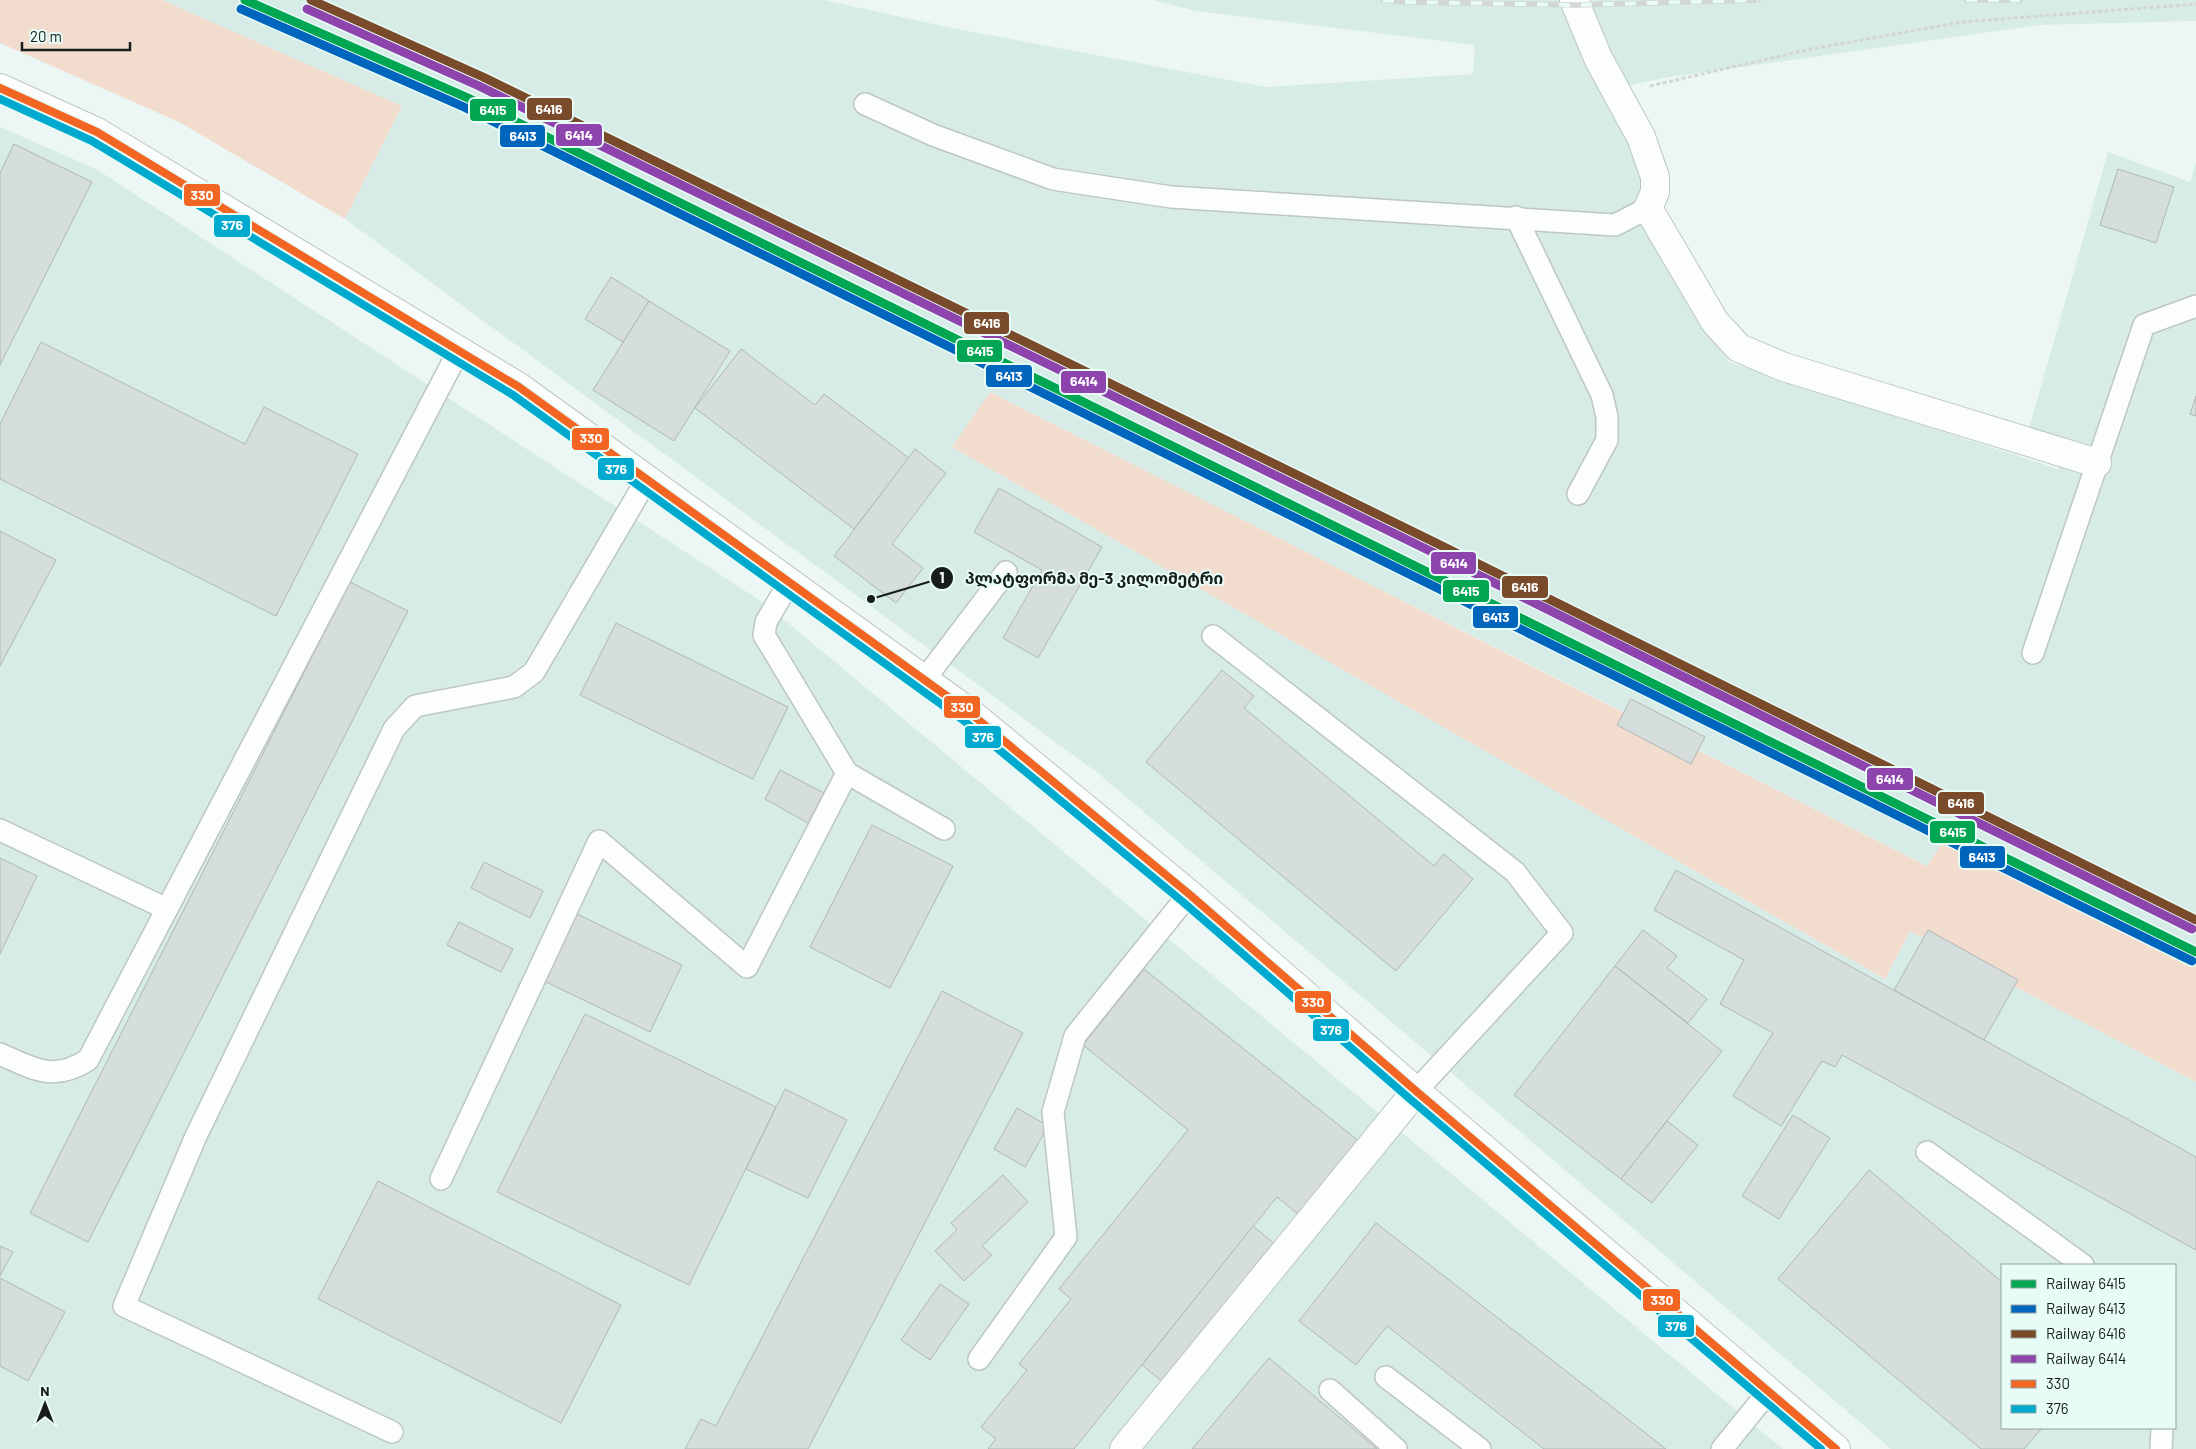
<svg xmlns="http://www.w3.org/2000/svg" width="2196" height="1449" font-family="Barlow,'Noto Sans Georgian',sans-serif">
	<rect width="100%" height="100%" fill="#ecf7f5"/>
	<g fill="#d8ece7" fill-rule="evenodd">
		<path d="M 162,0 L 824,0 L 952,28 L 1266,87 L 1473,74 L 1475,45 L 1196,11 L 1152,0 L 2196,0 L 2196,21 L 2039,25 L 1664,78 L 1606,90 L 1644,166 L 1643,186 L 1636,199 L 1729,362 L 2058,469 L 2065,438 L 2029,428 L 2108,152 L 2190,182 L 2196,163 L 2196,967 L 1945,839 L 1928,866 L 990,392 L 952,447 L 1885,979 L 1910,931 L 2196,1082 L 2196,1449 L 1891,1449 L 1421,1047 L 1099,774 L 345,219 L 401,106 ZM 2002,1265 L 2175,1265 L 2175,1428 L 2002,1428 Z"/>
		<path d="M 0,127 L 96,169 L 764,603 L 1783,1449 L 0,1449 Z"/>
	</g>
	<g fill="#f2dcce">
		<path d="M 0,0 L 162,0 L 402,106 L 345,219 L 179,122 L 0,43 Z"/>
		<path d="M 990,392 L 1927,866 L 1945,839 L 2196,967 L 2196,1082 L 1910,931 L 1885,979 L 952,447 Z"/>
	</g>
	<g fill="#d5dedc" stroke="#afb7b5">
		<path d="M 14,144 L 92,182 L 0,365 L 0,173 Z"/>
		<path d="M 2118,169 L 2174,187 L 2156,243 L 2100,225 Z"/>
		<path d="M 611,277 L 649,301 L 623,342 L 585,319 Z"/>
		<path d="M 649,301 L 730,351 L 674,441 L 593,390 Z"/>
		<path d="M 41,342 L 245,444 L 264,407 L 358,454 L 276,616 L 0,479 L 0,424 Z"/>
		<path d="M 741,349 L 815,405 L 824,394 L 909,458 L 854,529 L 695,408 Z"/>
		<path d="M 2196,396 L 2196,416 L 2190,414 Z"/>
		<path d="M 915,449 L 946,473 L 892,544 L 923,568 L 896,603 L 834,556 Z"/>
		<path d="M 999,488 L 1102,547 L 1038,658 L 1003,638 L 1042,570 L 974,532 Z"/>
		<path d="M 0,531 L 56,560 L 0,666 Z"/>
		<path d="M 350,582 L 408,611 L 88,1242 L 30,1213 Z"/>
		<path d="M 616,623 L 788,707 L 753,779 L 580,695 Z"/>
		<path d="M 1222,670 L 1254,696 L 1244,708 L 1434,866 L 1444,854 L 1473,879 L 1396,971 L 1146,762 Z"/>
		<path d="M 1631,699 L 1705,737 L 1691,764 L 1617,725 Z"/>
		<path d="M 780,770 L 824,793 L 808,823 L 765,799 Z"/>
		<path d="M 872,825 L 953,866 L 890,988 L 810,947 Z"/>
		<path d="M 0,858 L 37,876 L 0,954 Z"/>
		<path d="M 484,862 L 543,891 L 530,918 L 471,888 Z"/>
		<path d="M 1676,870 L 2196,1157 L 2196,1250 L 1842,1055 L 1835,1067 L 1822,1061 L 1781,1126 L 1733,1096 L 1773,1033 L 1720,1004 L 1744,960 L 1654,910 Z"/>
		<path d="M 575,913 L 682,965 L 650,1032 L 542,980 Z"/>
		<path d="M 459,922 L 513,949 L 501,972 L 447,945 Z"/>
		<path d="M 1643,930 L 1677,956 L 1667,968 L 1707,999 L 1688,1023 L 1615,966 Z"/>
		<path d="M 1928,930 L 2018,980 L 1984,1040 L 1894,990 Z"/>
		<path d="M 1615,966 L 1722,1051 L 1621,1179 L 1514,1095 Z"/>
		<path d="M 1144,969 L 1375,1154 L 1315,1228 L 1277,1197 L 1074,1449 L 988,1449 L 996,1439 L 981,1427 L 1027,1370 L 1019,1364 L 1071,1299 L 1059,1289 L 1188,1130 L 1083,1045 Z"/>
		<path d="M 942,991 L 1023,1033 L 808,1449 L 685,1449 L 701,1419 L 716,1426 Z"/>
		<path d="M 585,1014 L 776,1107 L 689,1285 L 497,1192 Z"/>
		<path d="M 785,1089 L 847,1120 L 808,1198 L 746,1169 Z"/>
		<path d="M 1017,1108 L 1048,1126 L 1025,1167 L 994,1149 Z"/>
		<path d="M 1793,1115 L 1830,1138 L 1779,1219 L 1742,1196 Z"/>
		<path d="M 1667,1121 L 1698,1145 L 1652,1203 L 1621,1179 Z"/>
		<path d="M 1869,1170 L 2002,1282 L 2002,1428 L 2042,1428 L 2024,1449 L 1981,1449 L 1778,1279 Z"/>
		<path d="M 1003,1175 L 1028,1202 L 982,1246 L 992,1255 L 964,1281 L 935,1251 L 957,1230 L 951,1223 Z"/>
		<path d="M 378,1181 L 621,1305 L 561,1423 L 318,1299 Z"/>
		<path d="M 1376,1223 L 1666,1449 L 1544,1449 L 1387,1326 L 1356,1365 L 1299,1321 Z"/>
		<path d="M 1253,1226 L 1282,1250 L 1170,1388 L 1142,1365 Z"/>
		<path d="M 0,1246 L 13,1252 L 0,1276 Z"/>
		<path d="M 0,1278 L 65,1312 L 28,1381 L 0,1366 Z"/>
		<path d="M 940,1284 L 969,1304 L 930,1360 L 901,1340 Z"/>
		<path d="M 1269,1358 L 1377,1449 L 1192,1449 Z"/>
	</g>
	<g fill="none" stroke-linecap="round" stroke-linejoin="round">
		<g stroke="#bec6c4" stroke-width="24">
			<g id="service">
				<path d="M 865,104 L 933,135 L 1053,179 L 1171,197 L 1615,225 L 1648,208"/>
				<path d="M 1516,217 L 1602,395 L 1607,417 L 1607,440 L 1578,494"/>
				<path d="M 1213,636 L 1515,872 L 1562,933 L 1416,1091"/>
				<path d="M 2033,653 L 2144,325 L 2196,306"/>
				<path d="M 924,680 L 1006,572"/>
				<path d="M 847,773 L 944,829"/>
				<path d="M 0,830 L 167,909"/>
				<path d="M 0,1054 C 34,1069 53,1082 88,1060 L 458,352"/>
				<path d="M 1927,1152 L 2083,1265"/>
				<path d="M 441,1179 L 599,841 L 747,967 L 847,773 L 764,635 L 766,622 L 790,581"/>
				<path d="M 979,1359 L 1066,1237 L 1053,1112 L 1075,1036 L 1189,894"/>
				<path d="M 1386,1377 L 1480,1449"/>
				<path d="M 1330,1390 L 1396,1449"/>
				<path d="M 392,1432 L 124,1306 L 196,1136 L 394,729 L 415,706 L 514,687 L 534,672 L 647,479"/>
				<path d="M 1722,1449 L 1768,1392"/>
				<path d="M 2161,1449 L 2162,1428"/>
			</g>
		</g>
		<g stroke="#bec6c4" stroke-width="30">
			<g id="minor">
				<path d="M 1574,0 L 1598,58 L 1641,137 L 1655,177 L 1655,192 L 1648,208 L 1715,322 L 1739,348 L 1784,367 L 2097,463"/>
				<path d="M 1124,1449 L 1416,1091"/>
			</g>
		</g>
		<g stroke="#bec6c4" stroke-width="30">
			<path id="tertiary" d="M 0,88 L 97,132 L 519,387 L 969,712 L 1189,894 L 1416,1091 L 1836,1449"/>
		</g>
		<path stroke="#d2d5d4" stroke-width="3" stroke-dasharray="4 2.5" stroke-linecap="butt" d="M 1650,86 L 1811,49 L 1962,22 L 2196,4"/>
		<use href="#service" stroke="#fcfefe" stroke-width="21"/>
		<use href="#minor" stroke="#fcfefe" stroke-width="28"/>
		<use href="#tertiary" stroke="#fcfefe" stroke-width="28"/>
		<g stroke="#d2d6d5" stroke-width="5.5">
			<g id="rail">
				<path d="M 1383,0 L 1405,2 L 1576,5 L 1758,0"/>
				<path d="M 1966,0 L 2020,0"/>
			</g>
		</g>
		<use href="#rail" stroke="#e8fcf7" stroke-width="4" stroke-dasharray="11" stroke-linecap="butt"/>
		<g stroke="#e8fcf7" stroke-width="11">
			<path id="bus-1" d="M 0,88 L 97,132 L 519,387 L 969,712 L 1189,894 L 1416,1091 L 1836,1449"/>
		</g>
		<g stroke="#e8fcf7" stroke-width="11">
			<path id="bus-2" d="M 0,99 L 92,141 L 513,395 L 963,720 L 1183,902 L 1410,1099 L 1821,1449"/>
		</g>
		<use href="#bus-1" stroke="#f26522" stroke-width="8"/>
		<use href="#bus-2" stroke="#00a9ce" stroke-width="8"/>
		<g stroke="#e8fcf7" stroke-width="12">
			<path id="rail-1" d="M 245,0 L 468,98 L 2196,952"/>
		</g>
		<g stroke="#e8fcf7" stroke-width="12">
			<path id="rail-2" d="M 241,9 L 464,107 L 2192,961"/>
		</g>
		<g stroke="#e8fcf7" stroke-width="12">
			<path id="rail-3" d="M 311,0 L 483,77 L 1432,541 L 2196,920"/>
		</g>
		<g stroke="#e8fcf7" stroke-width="12">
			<path id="rail-4" d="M 307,9 L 479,86 L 1428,550 L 2192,929"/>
		</g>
		<use href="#rail-1" stroke="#00a651" stroke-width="9"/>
		<use href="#rail-2" stroke="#0065bd" stroke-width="9"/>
		<use href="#rail-3" stroke="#7a4b2a" stroke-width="9"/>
		<use href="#rail-4" stroke="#8e44ad" stroke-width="9"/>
	</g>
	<path fill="none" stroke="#161d1b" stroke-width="2" d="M871 599L942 578"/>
	<g fill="#161d1b" stroke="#e8fcf7" stroke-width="2">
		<circle cx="871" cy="599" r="5"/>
		<circle cx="942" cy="578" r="12"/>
	</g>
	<g font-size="15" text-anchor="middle" font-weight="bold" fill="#fff">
		<text x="942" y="583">1</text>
	</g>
	<g font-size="16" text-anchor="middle" font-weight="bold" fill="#161d1b" stroke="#e8fcf7" stroke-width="4" stroke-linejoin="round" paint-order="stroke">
		<text x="1094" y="584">პლატფორმა მე-3 კილომეტრი</text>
	</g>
	<g stroke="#e8fcf7" stroke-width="2">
		<rect x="526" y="97" width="47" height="24" rx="5" fill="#7a4b2a"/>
		<rect x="469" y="98" width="48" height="24" rx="5" fill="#00a651"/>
		<rect x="555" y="123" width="48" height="24" rx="5" fill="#8e44ad"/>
		<rect x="499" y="124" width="47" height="24" rx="5" fill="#0065bd"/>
		<rect x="183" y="183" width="38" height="24" rx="5" fill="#f26522"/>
		<rect x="213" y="214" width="38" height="24" rx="5" fill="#00a9ce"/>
		<rect x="963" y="311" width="47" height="24" rx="5" fill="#7a4b2a"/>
		<rect x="956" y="339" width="47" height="24" rx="5" fill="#00a651"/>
		<rect x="985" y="364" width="48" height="24" rx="5" fill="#0065bd"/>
		<rect x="1060" y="370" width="47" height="24" rx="5" fill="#8e44ad"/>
		<rect x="571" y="427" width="39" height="24" rx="5" fill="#f26522"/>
		<rect x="597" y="457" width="38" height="24" rx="5" fill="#00a9ce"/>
		<rect x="1430" y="551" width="47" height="24" rx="5" fill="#8e44ad"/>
		<rect x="1501" y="575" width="48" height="24" rx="5" fill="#7a4b2a"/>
		<rect x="1442" y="579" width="48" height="24" rx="5" fill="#00a651"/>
		<rect x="1472" y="605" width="47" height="24" rx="5" fill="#0065bd"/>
		<rect x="943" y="695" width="38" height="24" rx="5" fill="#f26522"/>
		<rect x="964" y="725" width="38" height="24" rx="5" fill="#00a9ce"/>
		<rect x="1866" y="767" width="48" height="24" rx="5" fill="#8e44ad"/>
		<rect x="1937" y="791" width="48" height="24" rx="5" fill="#7a4b2a"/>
		<rect x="1929" y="820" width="47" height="24" rx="5" fill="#00a651"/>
		<rect x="1959" y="845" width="47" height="24" rx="5" fill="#0065bd"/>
		<rect x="1294" y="990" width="38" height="24" rx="5" fill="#f26522"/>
		<rect x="1312" y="1018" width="38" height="24" rx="5" fill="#00a9ce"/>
		<rect x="1642" y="1288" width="39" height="24" rx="5" fill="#f26522"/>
		<rect x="1657" y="1314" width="38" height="24" rx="5" fill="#00a9ce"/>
	</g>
	<g font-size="14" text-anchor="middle" font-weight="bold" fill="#fff">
		<text x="549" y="114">6416</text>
		<text x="493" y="115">6415</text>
		<text x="579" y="140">6414</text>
		<text x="523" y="141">6413</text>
		<text x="202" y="200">330</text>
		<text x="232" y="230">376</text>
		<text x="987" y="328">6416</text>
		<text x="980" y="356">6415</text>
		<text x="1009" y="381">6413</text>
		<text x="1084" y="386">6414</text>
		<text x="591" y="443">330</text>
		<text x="616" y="474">376</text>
		<text x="1454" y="568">6414</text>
		<text x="1525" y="592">6416</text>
		<text x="1466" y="596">6415</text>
		<text x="1496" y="622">6413</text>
		<text x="962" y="712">330</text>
		<text x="983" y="742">376</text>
		<text x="1890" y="784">6414</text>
		<text x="1961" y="808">6416</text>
		<text x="1953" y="837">6415</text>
		<text x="1982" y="862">6413</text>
		<text x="1313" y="1007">330</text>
		<text x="1331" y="1035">376</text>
		<text x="1662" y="1305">330</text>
		<text x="1676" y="1331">376</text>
	</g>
	<rect x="2001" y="1264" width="175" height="165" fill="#e8fcf7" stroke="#94a39f"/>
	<rect x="2011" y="1280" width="25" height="8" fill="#00a651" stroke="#94a39f"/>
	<text x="2046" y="1289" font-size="15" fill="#161d1b">Railway 6415</text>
	<rect x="2011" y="1305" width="25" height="8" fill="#0065bd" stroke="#94a39f"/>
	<text x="2046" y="1314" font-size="15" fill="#161d1b">Railway 6413</text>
	<rect x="2011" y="1330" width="25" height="8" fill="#7a4b2a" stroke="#94a39f"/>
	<text x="2046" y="1339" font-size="15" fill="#161d1b">Railway 6416</text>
	<rect x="2011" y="1355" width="25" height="8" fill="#8e44ad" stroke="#94a39f"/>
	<text x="2046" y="1364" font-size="15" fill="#161d1b">Railway 6414</text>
	<rect x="2011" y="1380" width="25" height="8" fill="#f26522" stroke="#94a39f"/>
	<text x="2046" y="1389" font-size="15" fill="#161d1b">330</text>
	<rect x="2011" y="1405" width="25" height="8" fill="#00a9ce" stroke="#94a39f"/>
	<text x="2046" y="1414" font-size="15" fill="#161d1b">376</text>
	<g transform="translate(45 1404)" stroke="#e8fcf7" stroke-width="4" paint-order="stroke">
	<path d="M0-4L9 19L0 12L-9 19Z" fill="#161d1b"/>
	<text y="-8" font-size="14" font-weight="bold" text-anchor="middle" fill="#161d1b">N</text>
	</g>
	<path d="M22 42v8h108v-8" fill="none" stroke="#161d1b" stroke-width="2.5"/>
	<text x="30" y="42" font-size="15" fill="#161d1b" stroke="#e8fcf7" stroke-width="4" paint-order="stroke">20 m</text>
</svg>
